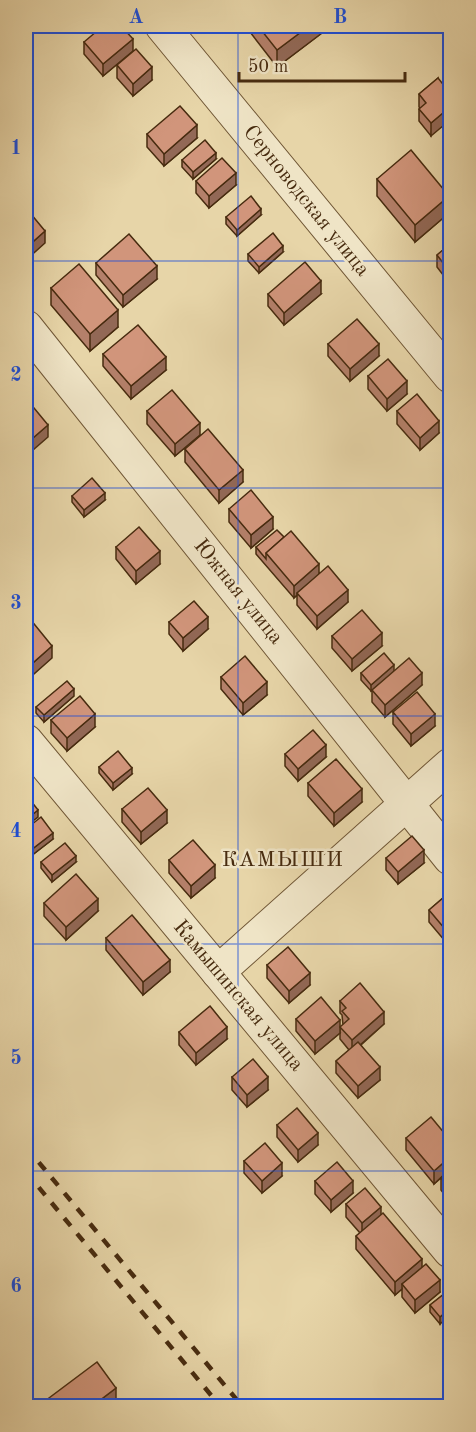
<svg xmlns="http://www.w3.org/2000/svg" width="476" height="1432" font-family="'Old Standard TT',serif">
	<rect width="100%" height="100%" fill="#e7d5a8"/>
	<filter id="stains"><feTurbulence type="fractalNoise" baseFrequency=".00333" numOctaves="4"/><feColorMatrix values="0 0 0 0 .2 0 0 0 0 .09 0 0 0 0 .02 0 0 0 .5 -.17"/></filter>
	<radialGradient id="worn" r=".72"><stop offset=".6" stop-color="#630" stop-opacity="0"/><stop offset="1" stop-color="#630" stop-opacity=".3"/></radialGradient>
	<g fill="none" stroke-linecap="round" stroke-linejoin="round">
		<g stroke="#6f5635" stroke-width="35">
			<g id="minor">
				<path d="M 162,26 L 450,376"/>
				<path d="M 26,327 L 450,858"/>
				<path d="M 26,741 L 450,1251"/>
				<path d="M 218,972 L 450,765"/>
			</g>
		</g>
		<use href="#minor" stroke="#efe4c6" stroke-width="33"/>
		<g stroke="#472b0f" stroke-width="4.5" stroke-dasharray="10 10" stroke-linecap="butt">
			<path d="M 26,1147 L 242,1406"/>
			<path d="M 26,1172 L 220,1406"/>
		</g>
	</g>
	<g fill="#b4806a" stroke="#472b0f" stroke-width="1.5">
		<path d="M 250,26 L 322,26 L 322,33 L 277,67 L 250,32 Z"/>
		<path d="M 84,42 L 133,51 L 103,76 L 84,54 Z"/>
		<path d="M 117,65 L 152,80 L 133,96 L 117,78 Z"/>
		<path d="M 438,78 L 431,136 L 419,121 L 419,109 L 420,108 L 419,107 L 419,94 Z"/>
		<path d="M 147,134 L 197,138 L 164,166 L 147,147 Z"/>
		<path d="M 216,159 L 193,179 L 182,167 L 182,160 Z"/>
		<path d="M 377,179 L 449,213 L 415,242 L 377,196 Z"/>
		<path d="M 196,181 L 236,185 L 209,208 L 196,193 Z"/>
		<path d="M 261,215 L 237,236 L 226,224 L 226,217 Z"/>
		<path d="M 450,244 L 450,284 L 437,267 L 437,255 Z"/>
		<path d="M 283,252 L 259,273 L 248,261 L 248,254 Z"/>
		<path d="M 96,263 L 157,279 L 123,307 L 96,275 Z"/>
		<path d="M 51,288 L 118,327 L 90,351 L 51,305 Z"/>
		<path d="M 268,294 L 321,294 L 284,325 L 268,306 Z"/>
		<path d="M 328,344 L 379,356 L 350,381 L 328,356 Z"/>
		<path d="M 103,354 L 166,370 L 131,399 L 103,366 Z"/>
		<path d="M 368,376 L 407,394 L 387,411 L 368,389 Z"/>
		<path d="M 147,411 L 200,435 L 175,456 L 147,424 Z"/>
		<path d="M 397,411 L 439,433 L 420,450 L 397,424 Z"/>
		<path d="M 185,449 L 243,482 L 219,503 L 185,462 Z"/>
		<path d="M 450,469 L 450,497 L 443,488 L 443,476 Z"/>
		<path d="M 72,496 L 105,500 L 84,517 L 72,502 Z"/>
		<path d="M 229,509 L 273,529 L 251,548 L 229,522 Z"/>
		<path d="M 284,537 L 348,602 L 317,629 L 297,605 L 297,595 L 294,598 L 256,554 L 256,547 Z"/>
		<path d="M 116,547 L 160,564 L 136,584 L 116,559 Z"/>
		<path d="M 169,622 L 208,629 L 183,651 L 169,634 Z"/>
		<path d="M 332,636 L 382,646 L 352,671 L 332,648 Z"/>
		<path d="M 394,671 L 422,685 L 385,717 L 372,702 L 372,690 L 371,691 L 361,680 L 361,673 Z"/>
		<path d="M 221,677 L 267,695 L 243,715 L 221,689 Z"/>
		<path d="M 74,696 L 44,722 L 36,713 L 36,707 Z"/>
		<path d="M 393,712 L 435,726 L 411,746 L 393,724 Z"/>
		<path d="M 51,720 L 95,727 L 67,751 L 51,733 Z"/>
		<path d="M 285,754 L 326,757 L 298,781 L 285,766 Z"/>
		<path d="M 99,767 L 132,774 L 113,790 L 99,773 Z"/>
		<path d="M 308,783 L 362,802 L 334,826 L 308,796 Z"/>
		<path d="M 122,809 L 167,823 L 141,844 L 122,822 Z"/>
		<path d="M 26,829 L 53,839 L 31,856 L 26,849 Z"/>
		<path d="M 386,858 L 424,863 L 398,884 L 386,870 Z"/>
		<path d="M 169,860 L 215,878 L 191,898 L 169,873 Z"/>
		<path d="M 41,862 L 76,862 L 52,882 L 41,868 Z"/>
		<path d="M 450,892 L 450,947 L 429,922 L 429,910 Z"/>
		<path d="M 44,903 L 98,911 L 66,940 L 44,916 Z"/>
		<path d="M 106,938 L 170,972 L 143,995 L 106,950 Z"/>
		<path d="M 267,965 L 310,985 L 289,1003 L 267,978 Z"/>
		<path d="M 340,1001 L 384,1024 L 361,1045 L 380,1080 L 358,1098 L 336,1073 L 336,1061 L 349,1050 L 340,1039 L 340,1027 L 343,1025 L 342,1015 L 340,1013 Z"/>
		<path d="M 296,1019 L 340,1033 L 315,1054 L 296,1031 Z"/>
		<path d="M 179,1032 L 227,1039 L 196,1065 L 179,1045 Z"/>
		<path d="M 232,1077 L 268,1090 L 247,1107 L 232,1090 Z"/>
		<path d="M 277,1125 L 318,1145 L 298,1162 L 277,1137 Z"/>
		<path d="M 406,1138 L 450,1140 L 450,1202 L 441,1190 L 441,1178 L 434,1184 L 406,1150 Z"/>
		<path d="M 244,1161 L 282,1176 L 262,1193 L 244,1173 Z"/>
		<path d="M 315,1181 L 353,1193 L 331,1212 L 315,1194 Z"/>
		<path d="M 346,1204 L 381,1215 L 422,1267 L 440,1292 L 415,1313 L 402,1297 L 402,1289 L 395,1295 L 356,1249 L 356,1236 L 360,1233 L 346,1217 Z"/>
		<path d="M 444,1294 L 440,1324 L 430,1312 L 430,1305 Z"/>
	</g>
	<g fill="#926856" stroke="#472b0f" stroke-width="1.5">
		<path d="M 309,26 L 322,26 L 322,33 L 277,67 L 277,50 Z"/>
		<path d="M 133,39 L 133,51 L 103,76 L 103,64 Z"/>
		<path d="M 152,67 L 152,80 L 133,96 L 133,84 Z"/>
		<path d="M 450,107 L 450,120 L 431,136 L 431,123 Z"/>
		<path d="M 197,125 L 197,138 L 164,166 L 164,154 Z"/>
		<path d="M 216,153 L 216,159 L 193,179 L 193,172 Z"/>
		<path d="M 236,173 L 236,185 L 209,208 L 209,196 Z"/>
		<path d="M 449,196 L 449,213 L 415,242 L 415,225 Z"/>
		<path d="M 261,209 L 261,215 L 237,236 L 237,230 Z"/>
		<path d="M 45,231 L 45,243 L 26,260 L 26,248 Z"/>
		<path d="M 283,246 L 283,252 L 259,273 L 259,267 Z"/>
		<path d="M 157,266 L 157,279 L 123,307 L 123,295 Z"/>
		<path d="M 321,281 L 321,294 L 284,325 L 284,313 Z"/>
		<path d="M 118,310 L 118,327 L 90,351 L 90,334 Z"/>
		<path d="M 379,344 L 379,356 L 350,381 L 350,369 Z"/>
		<path d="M 166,357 L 166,370 L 131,399 L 131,386 Z"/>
		<path d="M 407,381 L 407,394 L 387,411 L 387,399 Z"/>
		<path d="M 439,421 L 439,433 L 420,450 L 420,438 Z"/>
		<path d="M 200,423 L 200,435 L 175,456 L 175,444 Z"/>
		<path d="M 48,425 L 48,437 L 26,456 L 26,444 Z"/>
		<path d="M 243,470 L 243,482 L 219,503 L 219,490 Z"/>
		<path d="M 105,493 L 105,500 L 84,517 L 84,510 Z"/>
		<path d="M 273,517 L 273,529 L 251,548 L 251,535 Z"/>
		<path d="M 160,551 L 160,564 L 136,584 L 136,571 Z"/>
		<path d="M 319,564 L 319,576 L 297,593 L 297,595 L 294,598 L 294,586 Z"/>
		<path d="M 348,590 L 348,602 L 317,629 L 317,616 Z"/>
		<path d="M 208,617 L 208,629 L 183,651 L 183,638 Z"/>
		<path d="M 382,633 L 382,646 L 352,671 L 352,659 Z"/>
		<path d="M 52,646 L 52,658 L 26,681 L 26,669 Z"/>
		<path d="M 394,665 L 394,672 L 371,691 L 371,685 Z"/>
		<path d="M 422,673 L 422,685 L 385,717 L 385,705 Z"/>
		<path d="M 267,682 L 267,695 L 243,715 L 243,703 Z"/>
		<path d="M 74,689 L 74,696 L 44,722 L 44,715 Z"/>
		<path d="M 95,714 L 95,727 L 67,751 L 67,738 Z"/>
		<path d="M 435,714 L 435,726 L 411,746 L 411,734 Z"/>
		<path d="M 326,745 L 326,757 L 298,781 L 298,769 Z"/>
		<path d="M 132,768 L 132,774 L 113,790 L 113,783 Z"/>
		<path d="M 362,789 L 362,802 L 334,826 L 334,813 Z"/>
		<path d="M 38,810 L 38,817 L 26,826 L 26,820 Z"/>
		<path d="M 167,810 L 167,823 L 141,844 L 141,832 Z"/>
		<path d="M 53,833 L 53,839 L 31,856 L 31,850 Z"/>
		<path d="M 424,850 L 424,863 L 398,884 L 398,872 Z"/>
		<path d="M 76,856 L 76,862 L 52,882 L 52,875 Z"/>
		<path d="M 215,865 L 215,878 L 191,898 L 191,886 Z"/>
		<path d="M 98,899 L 98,911 L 66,940 L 66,927 Z"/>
		<path d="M 170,960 L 170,972 L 143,995 L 143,982 Z"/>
		<path d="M 310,973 L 310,985 L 289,1003 L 289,991 Z"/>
		<path d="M 384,1012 L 384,1024 L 352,1052 L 352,1040 Z"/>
		<path d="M 340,1020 L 340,1033 L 315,1054 L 315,1041 Z"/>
		<path d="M 227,1027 L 227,1039 L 196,1065 L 196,1053 Z"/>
		<path d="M 380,1067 L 380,1080 L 358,1098 L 358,1086 Z"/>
		<path d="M 268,1077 L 268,1090 L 247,1107 L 247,1095 Z"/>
		<path d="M 318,1133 L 318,1145 L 298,1162 L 298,1150 Z"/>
		<path d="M 450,1157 L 450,1169 L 434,1184 L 434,1171 Z"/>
		<path d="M 282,1163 L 282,1176 L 262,1193 L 262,1181 Z"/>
		<path d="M 353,1181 L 353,1193 L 331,1212 L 331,1200 Z"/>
		<path d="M 381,1207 L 381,1220 L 362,1236 L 362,1223 Z"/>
		<path d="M 422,1259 L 422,1271 L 402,1284 L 402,1289 L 395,1295 L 395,1282 Z"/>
		<path d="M 440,1280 L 440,1292 L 415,1313 L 415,1300 Z"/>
		<path d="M 450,1308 L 450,1315 L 440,1324 L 440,1317 Z"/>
		<path d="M 116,1388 L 116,1405 L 115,1407 L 91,1407 Z"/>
	</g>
	<g fill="#d1957b" stroke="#472b0f" stroke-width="1.5">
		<path d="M 103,26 L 121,26 L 133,39 L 103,64 L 84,42 Z"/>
		<path d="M 258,26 L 309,26 L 277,50 Z"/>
		<path d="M 136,49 L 152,67 L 133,84 L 117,65 Z"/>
		<path d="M 438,78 L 450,93 L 450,107 L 431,123 L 419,109 L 426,103 L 419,94 Z"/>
		<path d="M 180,106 L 197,125 L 164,154 L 147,134 Z"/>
		<path d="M 205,140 L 216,153 L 193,172 L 182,160 Z"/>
		<path d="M 411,150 L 449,196 L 415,225 L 377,179 Z"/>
		<path d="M 222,158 L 236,173 L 209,196 L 196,181 Z"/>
		<path d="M 251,196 L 261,209 L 237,230 L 226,217 Z"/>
		<path d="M 26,208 L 45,231 L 26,248 Z"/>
		<path d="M 273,233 L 283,246 L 259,267 L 248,254 Z"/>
		<path d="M 129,234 L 157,266 L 123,295 L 96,263 Z"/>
		<path d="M 450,244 L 450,272 L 437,255 Z"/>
		<path d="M 305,262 L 321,281 L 284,313 L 268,294 Z"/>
		<path d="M 79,264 L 118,310 L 90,334 L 51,288 Z"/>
		<path d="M 357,319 L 379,344 L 350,369 L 328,344 Z"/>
		<path d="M 138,325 L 166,357 L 131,386 L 103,354 Z"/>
		<path d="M 388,359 L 407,381 L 387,399 L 368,376 Z"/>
		<path d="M 172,390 L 200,423 L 175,444 L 147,411 Z"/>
		<path d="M 417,394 L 439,421 L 420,438 L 397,411 Z"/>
		<path d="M 34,408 L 48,425 L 26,444 L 26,415 Z"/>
		<path d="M 208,429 L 243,470 L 219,490 L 185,449 Z"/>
		<path d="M 450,469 L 450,484 L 443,476 Z"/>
		<path d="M 92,478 L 105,493 L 84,510 L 72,496 Z"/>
		<path d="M 251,490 L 273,517 L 251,535 L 229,509 Z"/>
		<path d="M 139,527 L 160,551 L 136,571 L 116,547 Z"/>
		<path d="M 277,530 L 284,537 L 266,553 L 266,559 L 256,547 Z"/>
		<path d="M 291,531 L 319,564 L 294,586 L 266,553 Z"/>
		<path d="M 328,566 L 348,590 L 317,616 L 297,593 Z"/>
		<path d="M 194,601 L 208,617 L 183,638 L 169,622 Z"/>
		<path d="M 362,610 L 382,633 L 352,659 L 332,636 Z"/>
		<path d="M 26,614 L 52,646 L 26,669 Z"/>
		<path d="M 384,653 L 394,665 L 371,685 L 361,673 Z"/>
		<path d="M 245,656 L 267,682 L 243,703 L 221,677 Z"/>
		<path d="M 409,658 L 422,673 L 385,705 L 372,690 Z"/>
		<path d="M 67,681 L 74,689 L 44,715 L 36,707 Z"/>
		<path d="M 417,692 L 435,714 L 411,734 L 393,712 Z"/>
		<path d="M 80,696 L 95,714 L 67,738 L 51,720 Z"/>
		<path d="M 313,730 L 326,745 L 298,769 L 285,754 Z"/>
		<path d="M 118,751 L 132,768 L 113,783 L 99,767 Z"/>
		<path d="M 336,759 L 362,789 L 334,813 L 308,783 Z"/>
		<path d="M 148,788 L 167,810 L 141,832 L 122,809 Z"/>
		<path d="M 27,796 L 38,810 L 26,820 L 26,797 Z"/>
		<path d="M 41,817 L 53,833 L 31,850 L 26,843 L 26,829 Z"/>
		<path d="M 412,836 L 424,850 L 398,872 L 386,858 Z"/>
		<path d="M 193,840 L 215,865 L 191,886 L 169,860 Z"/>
		<path d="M 65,843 L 76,856 L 52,875 L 41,862 Z"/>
		<path d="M 76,874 L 98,899 L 66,927 L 44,903 Z"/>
		<path d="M 450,892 L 450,935 L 429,910 Z"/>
		<path d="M 132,915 L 170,960 L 143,982 L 106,938 Z"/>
		<path d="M 288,947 L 310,973 L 289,991 L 267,965 Z"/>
		<path d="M 360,983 L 384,1012 L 352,1040 L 340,1027 L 349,1019 L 342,1011 L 346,1008 L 340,1001 Z"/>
		<path d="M 321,997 L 340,1020 L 315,1041 L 296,1019 Z"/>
		<path d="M 210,1006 L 227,1027 L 196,1053 L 179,1032 Z"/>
		<path d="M 358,1042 L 380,1067 L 358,1086 L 336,1061 Z"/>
		<path d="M 253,1059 L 268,1077 L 247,1095 L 232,1077 Z"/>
		<path d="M 297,1108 L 318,1133 L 298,1150 L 277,1125 Z"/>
		<path d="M 431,1117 L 450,1140 L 450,1157 L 434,1171 L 406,1138 Z"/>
		<path d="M 265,1143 L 282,1163 L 262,1181 L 244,1161 Z"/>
		<path d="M 337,1162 L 353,1181 L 331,1200 L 315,1181 Z"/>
		<path d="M 450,1169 L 450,1189 L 441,1178 Z"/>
		<path d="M 365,1188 L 381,1207 L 362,1223 L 346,1204 Z"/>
		<path d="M 383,1213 L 422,1259 L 395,1282 L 356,1236 Z"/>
		<path d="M 426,1264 L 440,1280 L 415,1300 L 402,1284 Z"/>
		<path d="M 444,1294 L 450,1302 L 450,1308 L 440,1317 L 430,1305 Z"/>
		<path d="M 97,1362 L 116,1388 L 91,1407 L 37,1407 Z"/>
	</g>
	<path fill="none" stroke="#1d4ed8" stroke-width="1.5" stroke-opacity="0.55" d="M 238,26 L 238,1406M 26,261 L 450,261M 26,488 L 450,488M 26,716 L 450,716M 26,944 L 450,944M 26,1171 L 450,1171"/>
	<g text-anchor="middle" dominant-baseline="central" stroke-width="5" stroke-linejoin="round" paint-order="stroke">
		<g font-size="21" fill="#472b0f" stroke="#efe4c6">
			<text transform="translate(306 201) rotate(51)">Серноводская улица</text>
			<text transform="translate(238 592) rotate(51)">Южная улица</text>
			<text transform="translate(238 996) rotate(50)">Камышинская улица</text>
		</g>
		<g font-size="22" letter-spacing="1.5" fill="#472b0f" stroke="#efe4c6">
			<text x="283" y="860">КАМЫШИ</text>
		</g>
	</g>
	<rect width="476" height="1432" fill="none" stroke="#e7d5a8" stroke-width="66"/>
	<path d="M239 72v9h166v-9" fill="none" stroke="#472b0f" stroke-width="3"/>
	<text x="248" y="72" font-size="18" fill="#472b0f" stroke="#efe4c6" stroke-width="4.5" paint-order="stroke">50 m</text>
	<rect x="33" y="33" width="410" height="1366" fill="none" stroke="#1d4ed8" stroke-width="2"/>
	<g font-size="20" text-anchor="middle" font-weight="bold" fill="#1d4ed8">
		<text x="136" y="23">A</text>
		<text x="340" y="23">B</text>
		<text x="16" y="154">1</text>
		<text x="16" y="381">2</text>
		<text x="16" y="609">3</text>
		<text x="16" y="837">4</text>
		<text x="16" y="1064">5</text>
		<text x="16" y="1292">6</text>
	</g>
	<rect width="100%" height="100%" filter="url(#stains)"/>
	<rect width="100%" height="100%" fill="url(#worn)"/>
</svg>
